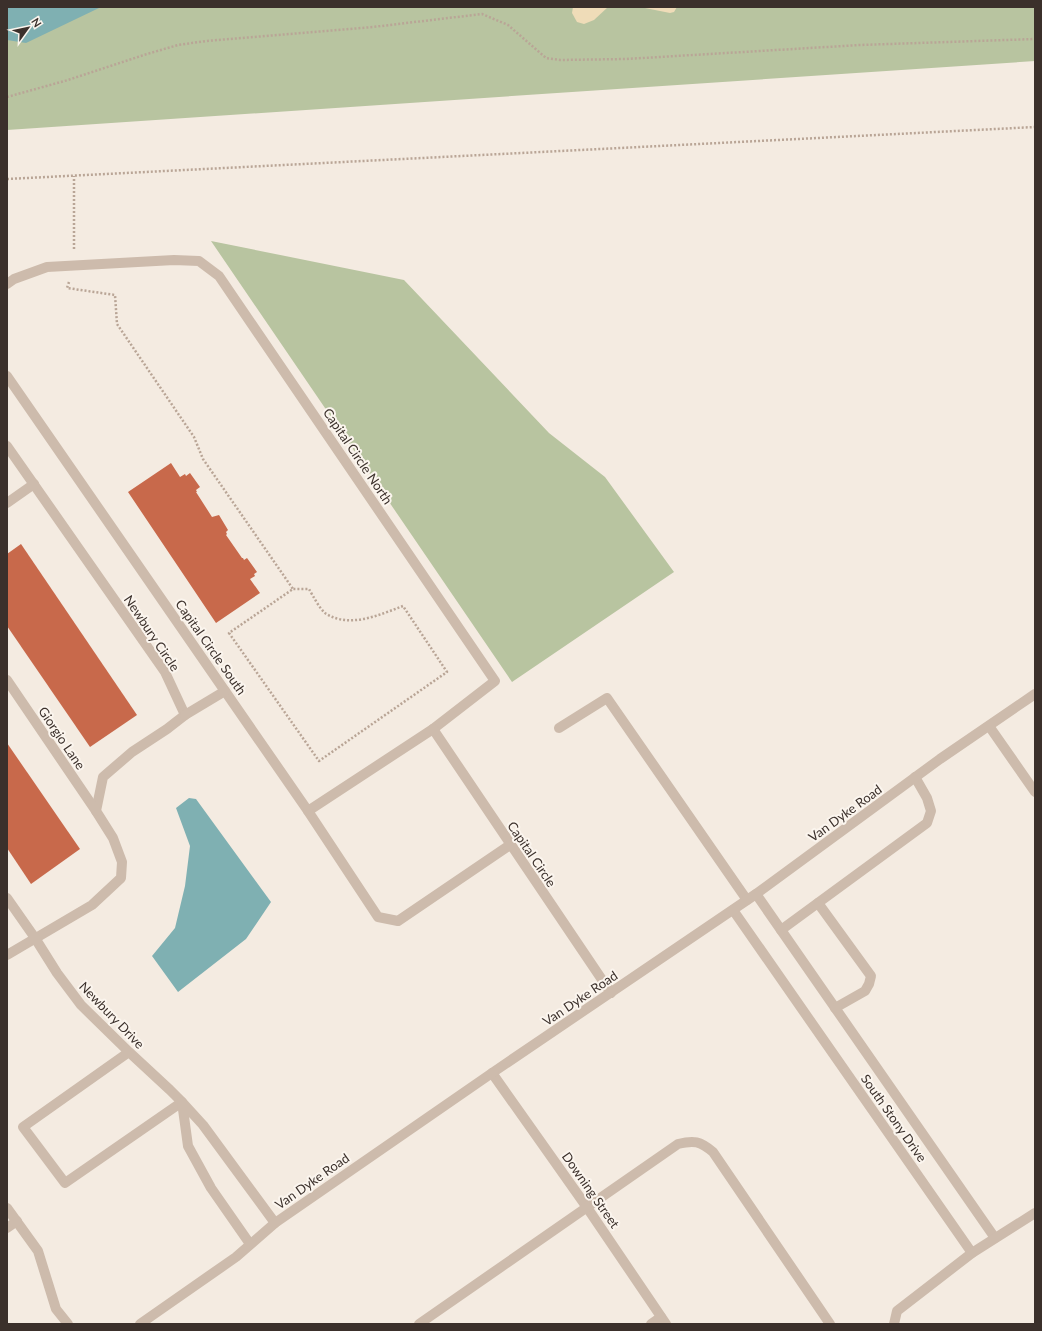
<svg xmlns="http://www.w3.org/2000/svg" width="1042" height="1331" font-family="Lato,sans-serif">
	<rect width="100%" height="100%" fill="#f4ebe1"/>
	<g fill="#b8c4a0">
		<path d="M 7,7 L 1035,7 L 1035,61 L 7,130 Z"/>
		<path d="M 211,241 L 404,280 L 549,433 L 605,477 L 674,572 L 512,682 Z"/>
	</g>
	<g fill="#efdcb8">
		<path d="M 573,7 L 608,7 L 594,20 L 584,24 L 577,22 L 572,13 Z"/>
		<path d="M 640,7 L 677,7 L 674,12 L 670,13 Z"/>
	</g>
	<g fill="#7fb0b2">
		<path d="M 7,7 L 106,7 L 99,8 L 26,43 L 7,40 Z"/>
		<path d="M 189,798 L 196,799 L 271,902 L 246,939 L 178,992 L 152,956 L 175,928 L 185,886 L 190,846 L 176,808 Z"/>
	</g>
	<g fill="#c8694b">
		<path d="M 171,463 L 180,477 L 185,474 L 186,476 L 190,473 L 200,487 L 196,490 L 197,492 L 196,492 L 212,517 L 219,515 L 228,530 L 226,532 L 227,534 L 226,535 L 242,558 L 243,558 L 244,560 L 247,558 L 257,572 L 254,574 L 255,576 L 250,579 L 260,593 L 216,623 L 128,492 Z"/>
		<path d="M 21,544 L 137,715 L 90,747 L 7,626 L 7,554 Z"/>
		<path d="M 7,743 L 80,849 L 31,884 L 7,848 Z"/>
	</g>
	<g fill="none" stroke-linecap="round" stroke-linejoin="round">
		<g stroke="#b9a596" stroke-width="2.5" stroke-dasharray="2 2" stroke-linecap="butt">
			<path d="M 7,97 L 68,80 L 147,54 L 178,45 L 206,41 L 373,27 L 482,14 L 508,25 L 546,58 L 560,60 L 626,59 L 860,45 L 1035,39"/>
			<path d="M 7,179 L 1035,127"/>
			<path d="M 74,249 L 74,176"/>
			<path d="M 69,282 L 67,288 L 115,295 L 117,324 L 194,437 L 203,459 L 293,589 L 229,633 L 319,761 L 447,672 L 403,606 C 379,615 349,629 325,613 C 320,609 313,596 309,589 L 293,589"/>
		</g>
		<g stroke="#cdbbac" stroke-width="10">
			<path d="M 7,284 L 14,279 L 47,267 L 174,260 L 199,261 L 219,276 L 495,681 L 433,729 L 308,811 L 7,376"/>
			<path d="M 7,446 L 165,672 L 185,715 L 167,729 L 132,752 L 103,777 L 96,811 L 113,838 L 122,862 L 121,878 L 92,905 L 7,955"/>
			<path d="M 7,503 L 34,484"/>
			<path d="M 7,680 L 96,811"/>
			<path d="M 185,715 L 225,691"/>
			<path d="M 989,726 L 1035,792"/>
			<path d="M 559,728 L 607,698 L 747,900"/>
			<path d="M 433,729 L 611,993"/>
			<path d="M 308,811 L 378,917 L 398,921 L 510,845"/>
			<path d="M 756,894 L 995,1238"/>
			<path d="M 7,898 L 35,938 L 57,973 L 81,1005 L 129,1052 L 170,1090 L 182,1102 L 65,1183 L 23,1127 L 129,1052"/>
			<path d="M 818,903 L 871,976 L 869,984 L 865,991 L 835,1008"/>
			<path d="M 733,910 L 972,1253"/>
			<path d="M 781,930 L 927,823 L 931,811 L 927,798 L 915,777"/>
			<path d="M 492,1073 L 586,1206 L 666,1324"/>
			<path d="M 7,1208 L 38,1251 L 56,1309 L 68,1324"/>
			<path d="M 7,1228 L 17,1221"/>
			<path d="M 250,1244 L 211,1188 L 188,1146 L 182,1102 L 203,1125 L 275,1223"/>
			<path d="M 140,1324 L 236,1257 L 275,1223 L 492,1073 L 756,894 L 940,759 L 1035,694"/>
			<path d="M 419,1324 L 678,1144 C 694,1140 700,1141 713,1152 L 830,1324"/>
			<path d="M 651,1324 L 661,1317"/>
			<path d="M 894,1324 L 897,1311 L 972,1253 L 1035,1213"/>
		</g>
	</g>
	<g text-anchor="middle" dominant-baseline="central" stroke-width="4" stroke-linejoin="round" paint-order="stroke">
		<g font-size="13" fill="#3b302b" stroke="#fbf5ee">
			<text transform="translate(358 456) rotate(56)">Capital Circle North</text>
			<text transform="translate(152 633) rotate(56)">Newbury Circle</text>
			<text transform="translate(211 647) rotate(55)">Capital Circle South</text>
			<text transform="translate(62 738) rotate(56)">Giorgio Lane</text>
			<text transform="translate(845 813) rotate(-36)">Van Dyke Road</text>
			<text transform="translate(532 854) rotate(56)">Capital Circle</text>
			<text transform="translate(580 998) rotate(-34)">Van Dyke Road</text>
			<text transform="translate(112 1015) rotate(46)">Newbury Drive</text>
			<text transform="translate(894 1118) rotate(55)">South Stony Drive</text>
			<text transform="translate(312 1181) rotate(-35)">Van Dyke Road</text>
			<text transform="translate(591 1190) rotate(55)">Downing Street</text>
		</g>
	</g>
	<rect width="1042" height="1331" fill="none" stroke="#3b302b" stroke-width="16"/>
	<g transform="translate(28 28) rotate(57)" stroke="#fbf5ee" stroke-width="3" paint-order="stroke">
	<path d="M0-3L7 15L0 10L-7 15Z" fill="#3b302b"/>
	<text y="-6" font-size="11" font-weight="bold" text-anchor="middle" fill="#3b302b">N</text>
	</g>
</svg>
